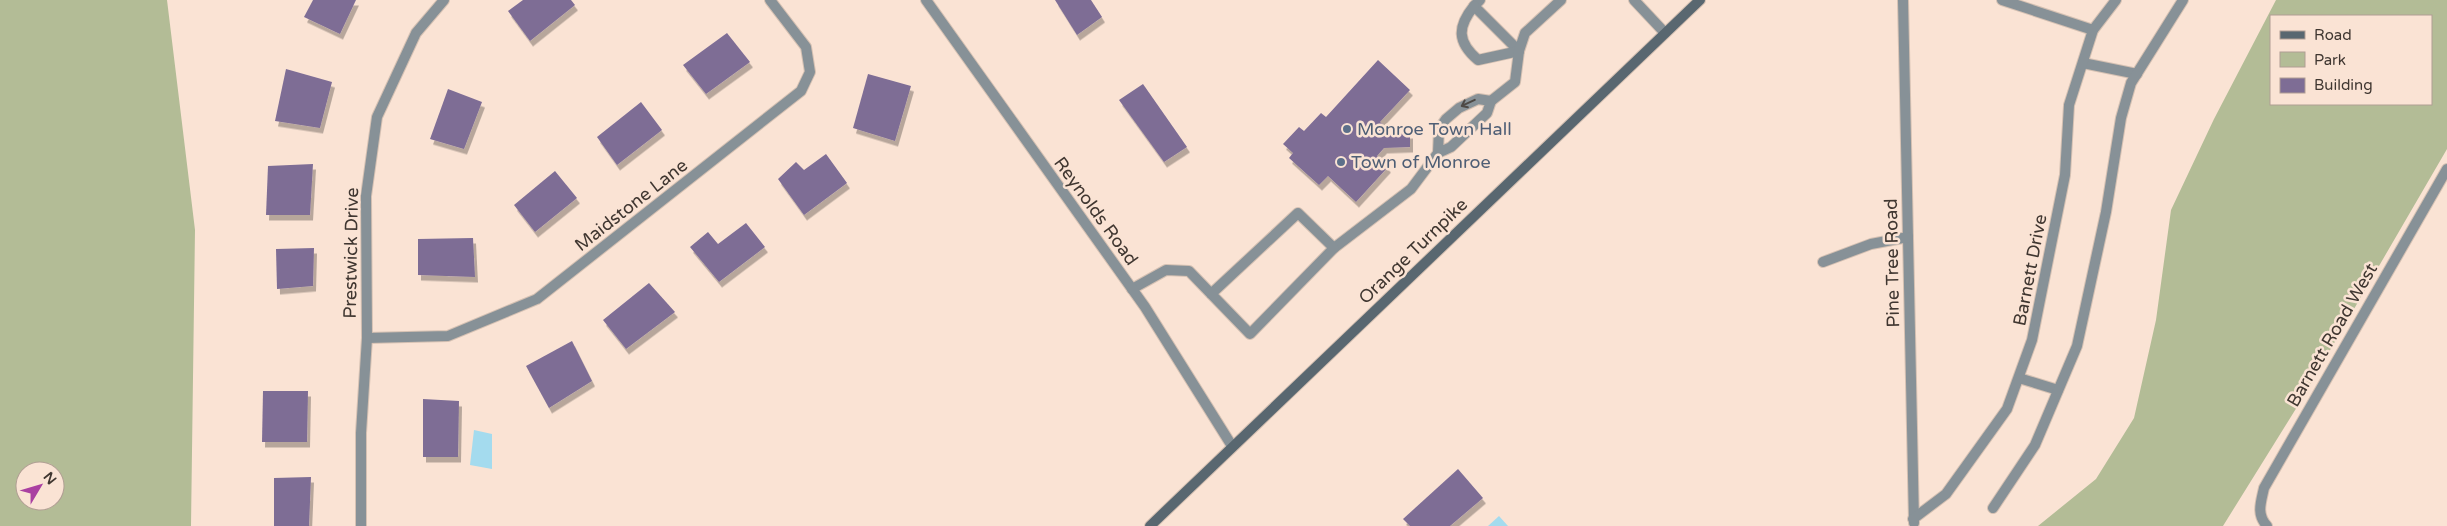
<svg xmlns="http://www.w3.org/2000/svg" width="2447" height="526" font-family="'Varela Round',sans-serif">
	<defs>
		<filter id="shadow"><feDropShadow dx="3" dy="5.5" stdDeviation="0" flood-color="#0004"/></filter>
	</defs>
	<rect width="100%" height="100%" fill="#fae3d4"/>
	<g fill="#b3bc96" fill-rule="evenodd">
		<path d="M 0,0 L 167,0 L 195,230 L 191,526 L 0,526 ZM 25,471 L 55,471 L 55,501 L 25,501 Z"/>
		<path d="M 2276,0 L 2447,0 L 2447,149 L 2297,407 L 2223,526 L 2038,526 L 2096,479 L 2134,418 L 2156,320 L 2171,210 L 2214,119 ZM 2271,16 L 2431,16 L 2431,104 L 2271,104 Z"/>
	</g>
	<g fill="#a4dbee">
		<path d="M 474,430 L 492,434 L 492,469 L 470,465 Z"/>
		<path d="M 1499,516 L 1508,526 L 1488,526 Z"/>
	</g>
	<g fill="#7e6d95" filter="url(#shadow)">
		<path d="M 313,0 L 356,0 L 340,34 L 304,17 Z"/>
		<path d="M 523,0 L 571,0 L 575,5 L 530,41 L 508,11 Z"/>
		<path d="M 1055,0 L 1091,0 L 1102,17 L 1077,35 Z"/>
		<path d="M 727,33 L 750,62 L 706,94 L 683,65 Z"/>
		<path d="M 1378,60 L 1410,90 L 1380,122 L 1393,134 L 1410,133 L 1410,147 L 1384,148 L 1377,156 L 1388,167 L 1356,202 L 1328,176 L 1319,185 L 1289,158 L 1293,153 L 1283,144 L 1299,127 L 1304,131 L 1321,113 L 1326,117 Z"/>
		<path d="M 286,69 L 332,82 L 320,128 L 275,121 Z"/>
		<path d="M 868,74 L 911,86 L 895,141 L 853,128 Z"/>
		<path d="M 1143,84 L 1187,147 L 1164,162 L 1119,100 Z"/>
		<path d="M 448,89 L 482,102 L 464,149 L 430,139 Z"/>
		<path d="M 641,102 L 662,130 L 617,165 L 597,137 Z"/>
		<path d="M 826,154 L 847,183 L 804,215 L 778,179 L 796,162 L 804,170 Z"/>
		<path d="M 313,164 L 310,215 L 266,215 L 268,166 Z"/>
		<path d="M 555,171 L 577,198 L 535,232 L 514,205 Z"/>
		<path d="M 746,223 L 765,247 L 719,282 L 690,247 L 708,232 L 718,244 Z"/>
		<path d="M 473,238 L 475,277 L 418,275 L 418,239 Z"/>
		<path d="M 314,248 L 313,286 L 277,289 L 276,249 Z"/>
		<path d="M 649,283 L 675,312 L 626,349 L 603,320 Z"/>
		<path d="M 572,341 L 592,381 L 549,408 L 526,366 Z"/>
		<path d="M 263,391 L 308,391 L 307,442 L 262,442 Z"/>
		<path d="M 423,399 L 459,401 L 458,457 L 423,457 Z"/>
		<path d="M 1458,469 L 1483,498 L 1450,526 L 1410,526 L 1403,519 Z"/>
		<path d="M 311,477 L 309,526 L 274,526 L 274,478 Z"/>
	</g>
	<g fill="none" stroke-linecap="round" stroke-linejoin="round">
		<g stroke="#d5c1b3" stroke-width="12">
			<g id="lane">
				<path d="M 1480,0 L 1474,6 L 1519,51"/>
				<path d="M 1634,0 L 1665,33"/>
				<path d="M 1474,6 C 1457,27 1457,42 1478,60 L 1519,51"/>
				<path d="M 2083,63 L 2137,74"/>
				<path d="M 1491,101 L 1515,82 L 1519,51 L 1525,33 L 1561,0"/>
				<path d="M 1334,248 L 1411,189 L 1438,153 L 1451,147 L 1487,113 L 1491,101 L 1478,99 L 1459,108 L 1446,119 L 1439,129 L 1438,153"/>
				<path d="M 1132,289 L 1166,270 L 1189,271 L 1250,334 L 1334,248 L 1298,213 L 1211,294"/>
				<path d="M 2019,378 L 2058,390"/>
				<path d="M 1993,508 L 2035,445 L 2077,346 L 2106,212 L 2121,118 L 2131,83 L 2183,0"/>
			</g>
		</g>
		<g stroke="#d5c1b3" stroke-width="12">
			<g id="street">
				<path d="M 926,0 L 1145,307 L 1232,446"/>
				<path d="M 1903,0 L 1914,523"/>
				<path d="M 2002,0 L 2093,30"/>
				<path d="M 1823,262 L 1871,244 L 1908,237"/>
				<path d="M 367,338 L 448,336 L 537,299 L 801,91 L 810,72 L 806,47 L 770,0"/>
				<path d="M 1913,519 L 1946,494 L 2007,409 L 2032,340 L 2065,175 L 2069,105 L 2093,30 L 2116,0"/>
				<path d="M 361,526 L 361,433 L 367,338 L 366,196 L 377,117 L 416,33 L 444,0"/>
				<path d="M 2267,526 C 2256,514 2261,502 2264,488 L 2447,169"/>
			</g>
		</g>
		<g stroke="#d5c1b3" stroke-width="12">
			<path id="secondary" d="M 1150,526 L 1700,0"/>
		</g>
		<use href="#lane" stroke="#879197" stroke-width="10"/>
		<use href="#street" stroke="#879197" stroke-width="10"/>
		<use href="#secondary" stroke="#596770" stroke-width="10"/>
	</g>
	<defs><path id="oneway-shaft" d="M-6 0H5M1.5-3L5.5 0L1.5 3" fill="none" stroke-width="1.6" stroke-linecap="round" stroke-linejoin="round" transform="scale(1.25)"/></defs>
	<use stroke="#4e4945" href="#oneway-shaft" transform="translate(1468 103) rotate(155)"/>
	<g fill="#5c6f8a" stroke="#fae3d4" stroke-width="2">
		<circle cx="1347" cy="129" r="5"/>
		<circle cx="1341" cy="162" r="5"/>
	</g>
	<g text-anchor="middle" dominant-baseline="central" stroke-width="5" stroke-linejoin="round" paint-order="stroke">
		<g font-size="18" fill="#4e5e75" stroke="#fae3d4" text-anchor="start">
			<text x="1357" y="129">Monroe Town Hall</text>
			<text x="1351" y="162">Town of Monroe</text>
		</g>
		<g font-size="18" fill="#403731" stroke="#fae3d4">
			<text transform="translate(631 205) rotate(-38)">Maidstone Lane</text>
			<text transform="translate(1096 211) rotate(54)">Reynolds Road</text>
			<text transform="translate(1413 251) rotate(-44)">Orange Turnpike</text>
			<text transform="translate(351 253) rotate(-89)">Prestwick Drive</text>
			<text transform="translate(1892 263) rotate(-91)">Pine Tree Road</text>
			<text transform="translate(2030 270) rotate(-79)">Barnett Drive</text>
			<text transform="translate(2332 335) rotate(-60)">Barnett Road West</text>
		</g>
	</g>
	<rect x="2270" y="15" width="162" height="90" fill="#fae3d4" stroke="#b09e93"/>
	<rect x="2280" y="31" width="25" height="8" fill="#596770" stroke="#b09e93"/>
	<text x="2314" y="40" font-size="15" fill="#403731">Road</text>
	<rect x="2280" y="52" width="25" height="15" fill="#b3bc96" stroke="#b09e93"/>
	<text x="2314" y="65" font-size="15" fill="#403731">Park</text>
	<rect x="2280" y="78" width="25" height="15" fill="#7e6d95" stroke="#b09e93"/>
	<text x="2314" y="90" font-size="15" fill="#403731">Building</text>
	<g transform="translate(40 486) rotate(52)"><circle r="24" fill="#fae3d4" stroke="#b09e93"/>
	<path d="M0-4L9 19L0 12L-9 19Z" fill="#aa40a1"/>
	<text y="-8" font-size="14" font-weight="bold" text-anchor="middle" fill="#403731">N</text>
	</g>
</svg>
